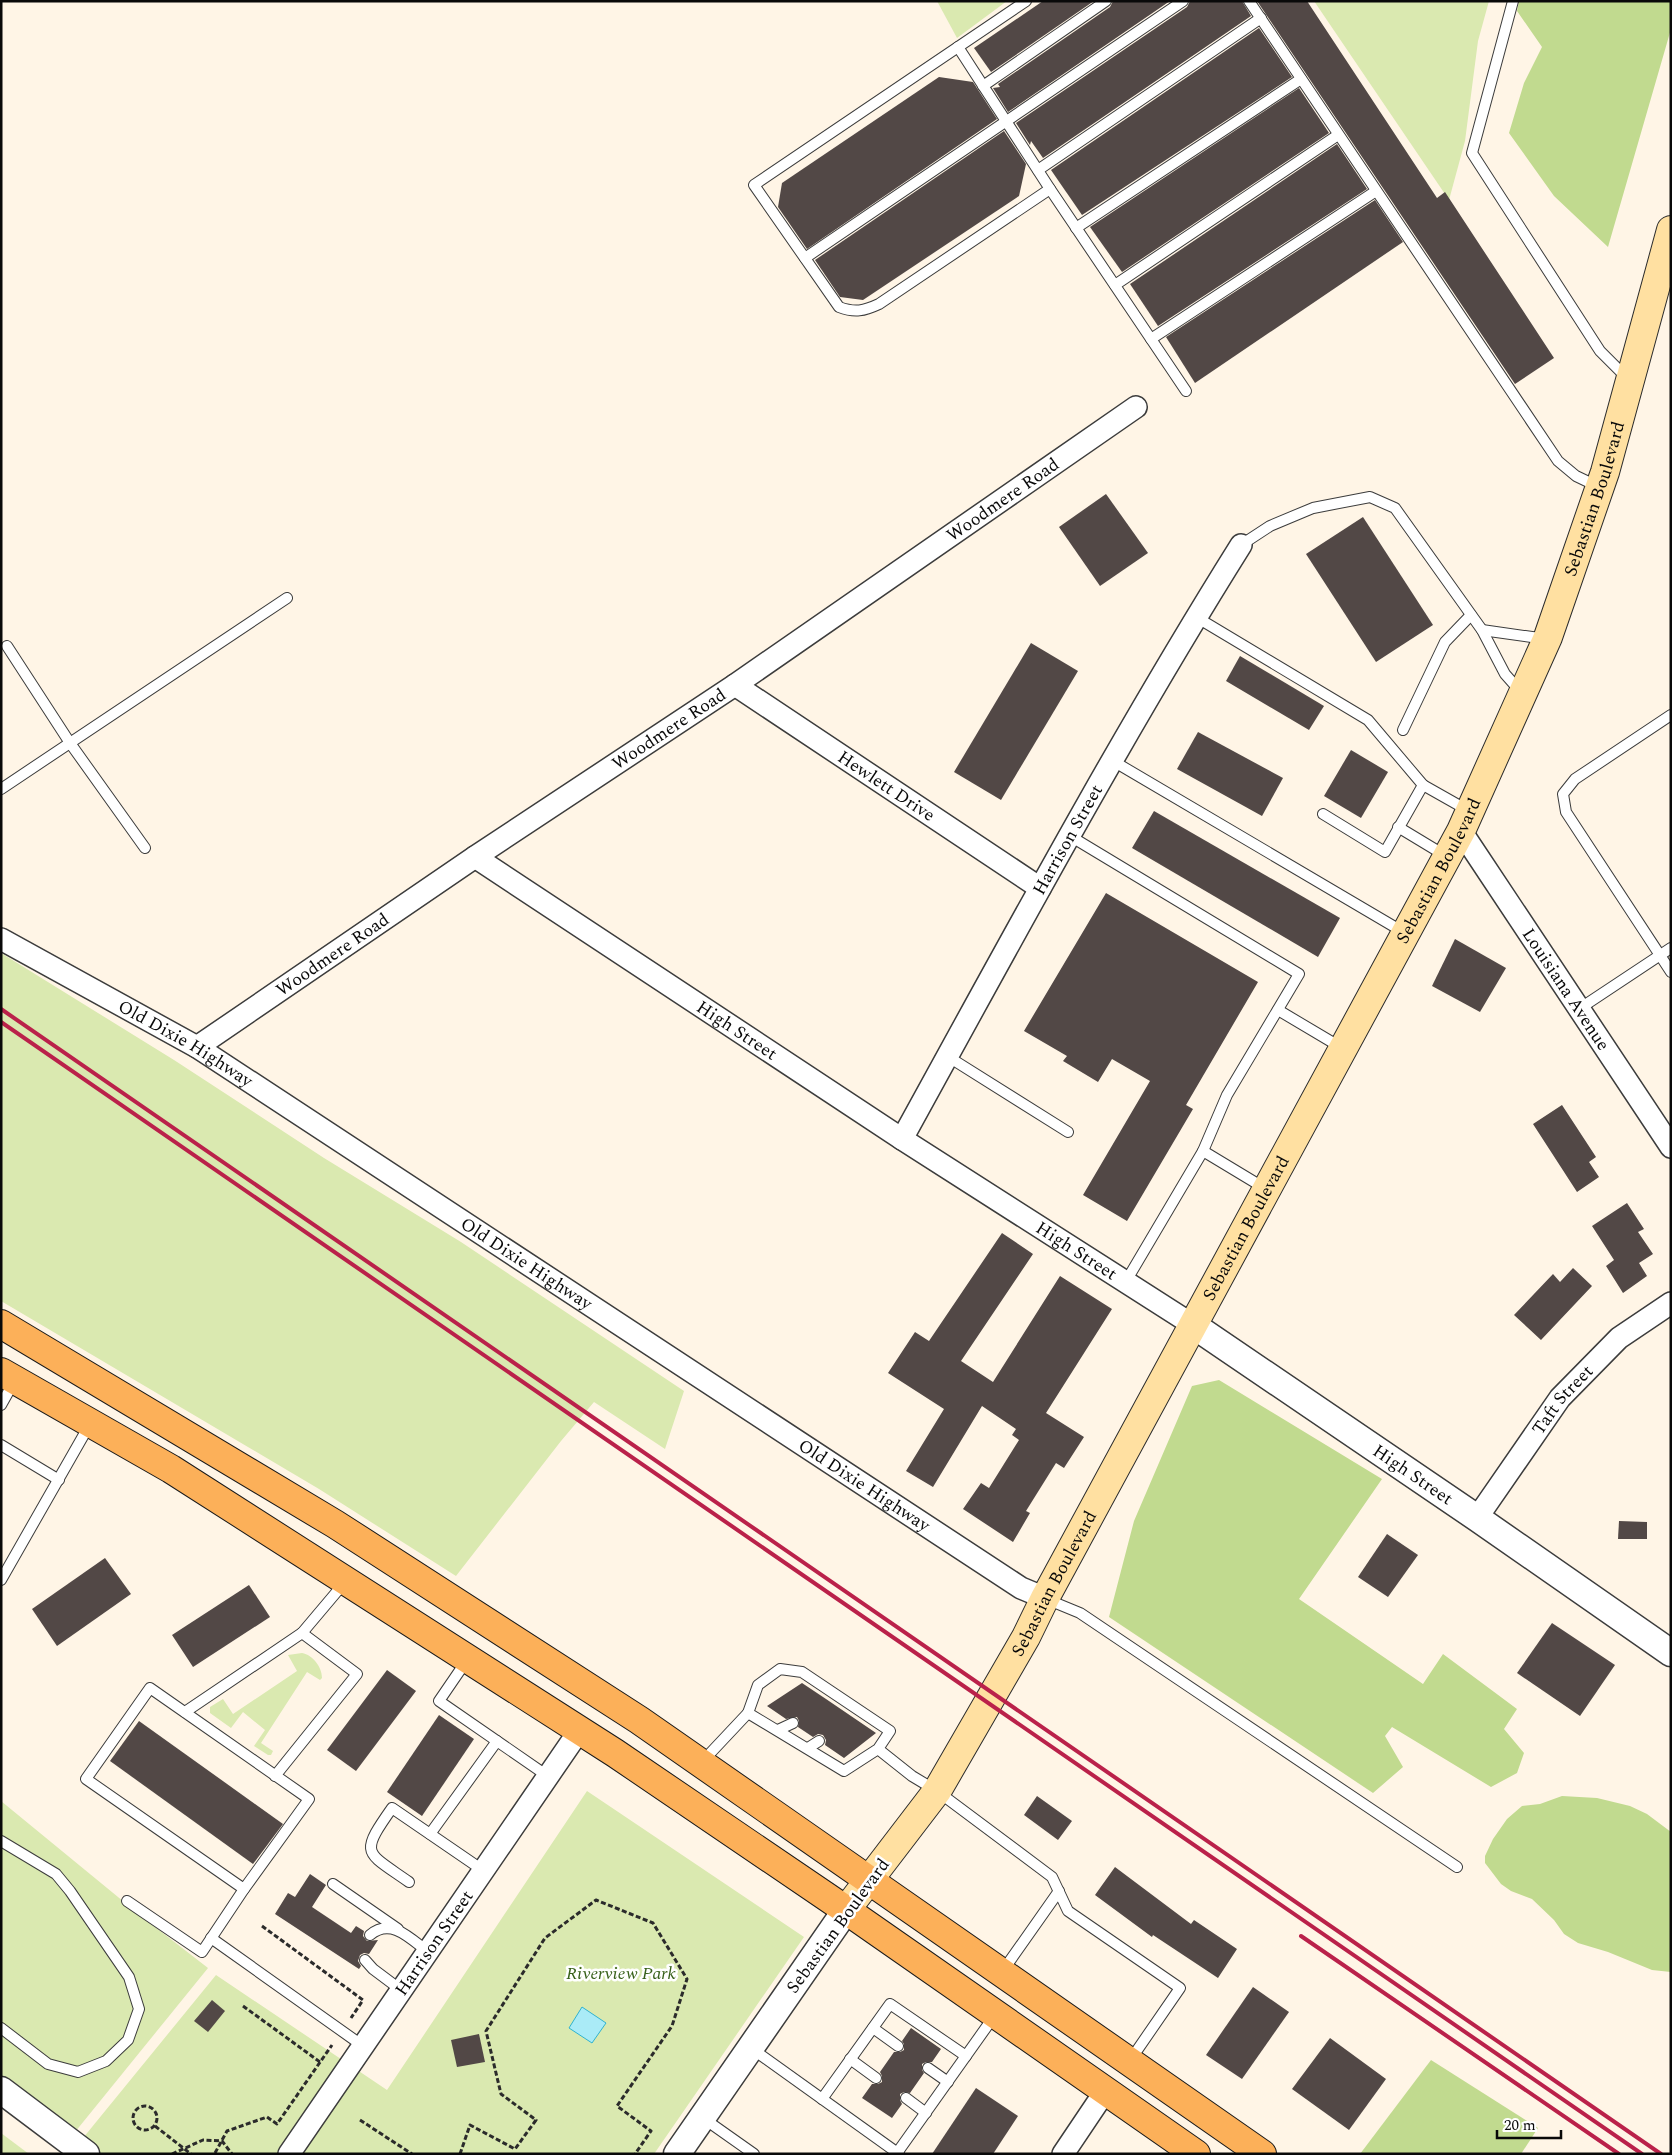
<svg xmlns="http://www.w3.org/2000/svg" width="1672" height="2155" font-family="Spectral,serif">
	<rect width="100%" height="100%" fill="#fff5e6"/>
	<g fill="#dae9b0">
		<path d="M 937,1 L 1007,1 L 957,38 Z"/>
		<path d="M 1314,1 L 1489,1 L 1478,41 L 1465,141 L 1449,200 Z"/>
		<path d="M 1,953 L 174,1060 L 324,1158 L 461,1242 L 684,1391 L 665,1449 L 594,1402 L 561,1441 L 456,1576 L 319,1489 L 1,1301 Z"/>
		<path d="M 302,1653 C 313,1655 322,1667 322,1678 L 320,1680 L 307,1672 L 261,1743 L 273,1751 L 271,1755 L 268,1755 L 254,1746 L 265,1730 L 243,1712 L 231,1728 L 210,1713 L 210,1707 L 223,1699 L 233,1714 L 297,1671 L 288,1655 Z"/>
		<path d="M 587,1791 L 804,1937 L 654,2154 L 70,2154 L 216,1975 L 387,2090 Z"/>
		<path d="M 1,1801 L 146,1920 L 208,1968 L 75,2132 L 1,2076 Z"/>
		<path d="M 1,2133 L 29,2154 L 1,2154 Z"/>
	</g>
	<g fill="#c1da8f">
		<path d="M 1519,1 L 1671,1 L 1671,29 L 1608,247 L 1554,196 L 1509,133 L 1524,83 L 1542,47 L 1517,11 Z"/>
		<path d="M 1219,1380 L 1382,1479 L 1299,1599 L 1423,1684 L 1443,1654 L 1517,1709 L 1504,1729 L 1524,1753 L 1517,1773 L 1491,1787 L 1392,1727 L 1385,1736 L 1403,1767 L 1373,1793 L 1109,1617 L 1134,1521 L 1192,1386 Z"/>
		<path d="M 1562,1796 L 1597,1798 L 1630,1806 L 1647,1814 L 1671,1832 L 1671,1972 L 1652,1970 L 1608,1952 L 1578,1943 L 1564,1934 L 1554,1920 L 1532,1899 L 1511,1891 L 1501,1884 L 1485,1863 L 1485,1856 L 1493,1839 L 1507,1819 L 1522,1806 L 1540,1804 Z"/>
		<path d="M 1431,2060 L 1538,2128 L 1521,2154 L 1360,2154 Z"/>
	</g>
	<path fill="#aaebf7" stroke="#30b3cf" d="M 582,2007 L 606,2023 L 592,2043 L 569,2028 Z"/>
	<g fill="#524846">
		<path d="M 1043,1 L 1094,1 L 991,72 L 974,48 Z"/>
		<path d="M 1113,1 L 1170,1 L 1008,112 L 993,88 L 1000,87 L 998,84 L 1110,7 Z"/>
		<path d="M 1190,1 L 1242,1 L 1251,16 L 1043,158 L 1031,141 L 1030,145 L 1016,123 L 1187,7 Z"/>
		<path d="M 1257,1 L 1307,1 L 1437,198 L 1445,192 L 1554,358 L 1515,384 Z"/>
		<path d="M 1259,28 L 1292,77 L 1082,215 L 1051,170 Z"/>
		<path d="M 939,77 L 973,82 L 997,119 L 807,249 L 778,207 L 782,183 Z"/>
		<path d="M 1299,88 L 1329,133 L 1122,272 L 1090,227 Z"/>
		<path d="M 1004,131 L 1026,164 L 1019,196 L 863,300 L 840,297 L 815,260 Z"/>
		<path d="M 1337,144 L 1367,189 L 1158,326 L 1130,284 Z"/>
		<path d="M 1375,200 L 1403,242 L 1195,383 L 1166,337 Z"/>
		<path d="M 1106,494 L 1148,553 L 1100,586 L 1059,527 Z"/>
		<path d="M 1363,517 L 1433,625 L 1376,662 L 1306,554 Z"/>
		<path d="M 1031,643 L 1078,671 L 1001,800 L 954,772 Z"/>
		<path d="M 1240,656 L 1324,706 L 1309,730 L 1226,681 Z"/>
		<path d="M 1198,732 L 1283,778 L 1262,816 L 1177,769 Z"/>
		<path d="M 1351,750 L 1388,772 L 1361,818 L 1324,796 Z"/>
		<path d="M 1154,811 L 1340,918 L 1318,957 L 1132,848 Z"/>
		<path d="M 1106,893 L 1258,982 L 1186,1105 L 1193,1109 L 1127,1221 L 1083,1195 L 1150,1081 L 1112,1059 L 1098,1082 L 1063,1061 L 1067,1056 L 1024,1031 Z"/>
		<path d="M 1455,939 L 1506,968 L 1480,1012 L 1432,986 Z"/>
		<path d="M 1562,1105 L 1596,1157 L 1589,1162 L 1599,1177 L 1577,1192 L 1533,1124 Z"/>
		<path d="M 1627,1203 L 1644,1229 L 1638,1232 L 1653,1254 L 1639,1263 L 1647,1276 L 1623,1293 L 1606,1266 L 1614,1260 L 1592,1226 Z"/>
		<path d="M 1002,1233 L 1033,1254 L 961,1361 L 993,1382 L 1060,1276 L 1112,1309 L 1046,1413 L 1084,1437 L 1064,1468 L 1056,1463 L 1026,1511 L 1030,1513 L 1013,1542 L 963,1509 L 981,1483 L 989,1488 L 1019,1440 L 1012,1435 L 1016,1429 L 982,1406 L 933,1487 L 906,1471 L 944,1409 L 888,1373 L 915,1332 L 929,1341 Z"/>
		<path d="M 1573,1268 L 1592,1286 L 1541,1340 L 1514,1315 L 1553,1274 L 1560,1282 Z"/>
		<path d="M 1619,1521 L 1647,1522 L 1647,1539 L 1618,1539 Z"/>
		<path d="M 1387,1534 L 1418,1555 L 1388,1597 L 1358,1577 Z"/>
		<path d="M 105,1558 L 131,1594 L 57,1646 L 32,1609 Z"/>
		<path d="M 249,1585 L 270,1617 L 193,1667 L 172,1635 Z"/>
		<path d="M 1552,1623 L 1615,1665 L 1580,1716 L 1517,1673 Z"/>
		<path d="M 387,1670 L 416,1691 L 356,1771 L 327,1750 Z"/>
		<path d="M 802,1683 L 826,1699 L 876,1733 L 844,1758 L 825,1745 L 826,1740 L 823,1735 L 818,1734 L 813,1737 L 798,1727 L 799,1721 L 797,1717 L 786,1719 L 767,1706 Z"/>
		<path d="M 439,1715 L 474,1739 L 422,1816 L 387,1792 Z"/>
		<path d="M 139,1721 L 283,1824 L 253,1864 L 110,1761 Z"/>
		<path d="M 1037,1796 L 1072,1821 L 1058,1840 L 1024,1815 Z"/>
		<path d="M 1115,1867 L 1191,1924 L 1194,1920 L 1237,1949 L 1218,1978 L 1153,1935 L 1152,1937 L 1095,1895 Z"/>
		<path d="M 310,1874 L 326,1885 L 312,1907 L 351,1933 L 356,1926 L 364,1931 L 363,1936 L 367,1941 L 378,1940 L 369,1954 L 364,1953 L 360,1955 L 358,1961 L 361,1966 L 359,1969 L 275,1914 L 288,1893 L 295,1897 Z"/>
		<path d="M 1253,1987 L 1289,2012 L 1242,2079 L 1206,2055 Z"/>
		<path d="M 212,2000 L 225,2011 L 208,2032 L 194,2021 Z"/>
		<path d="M 911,2028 L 941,2049 L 932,2062 L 926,2062 L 922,2064 L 922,2070 L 924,2073 L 910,2093 L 904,2092 L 900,2094 L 900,2100 L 902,2104 L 892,2118 L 862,2098 L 872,2084 L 878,2084 L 882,2082 L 882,2076 L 880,2072 L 894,2052 L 900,2052 L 904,2050 L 904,2044 L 902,2041 Z"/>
		<path d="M 479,2034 L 485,2062 L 457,2067 L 451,2040 Z"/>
		<path d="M 1330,2038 L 1386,2079 L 1349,2130 L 1292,2089 Z"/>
		<path d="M 976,2088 L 1018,2116 L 993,2154 L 932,2154 Z"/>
	</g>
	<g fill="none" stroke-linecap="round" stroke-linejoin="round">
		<g stroke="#3c3c3c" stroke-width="12">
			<g id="service">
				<path d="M 1026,1 L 754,185 L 839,307 C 855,313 864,311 879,304 L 1050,189"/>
				<path d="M 1249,1 L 1558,461 L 1576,476 L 1599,487"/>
				<path d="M 1513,1 L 1472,153 L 1600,351 L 1627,378"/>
				<path d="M 958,47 L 1050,189 L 1151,339 L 1376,191"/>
				<path d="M 983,86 L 1106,1"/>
				<path d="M 1038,170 L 1261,18"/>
				<path d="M 1076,228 L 1301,79"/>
				<path d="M 805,258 L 1183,1"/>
				<path d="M 1115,285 L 1338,135"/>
				<path d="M 1151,339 L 1186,391"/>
				<path d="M 1241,545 L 1270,526 L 1313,508 L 1370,497 L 1395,508 L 1482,630 L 1505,674 L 1520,691"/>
				<path d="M 1196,617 L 1368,720 L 1423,785 L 1385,852 L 1323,814"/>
				<path d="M 1482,630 L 1546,639"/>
				<path d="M 7,646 L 70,743 L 145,848"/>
				<path d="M 1671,715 L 1575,779 L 1563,794 L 1566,812 L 1671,972"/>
				<path d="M 1403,730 L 1445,642 L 1471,615"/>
				<path d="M 1113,761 L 1405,933"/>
				<path d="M 1423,785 L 1469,811"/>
				<path d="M 1,789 L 287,598"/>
				<path d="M 1398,827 L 1446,856"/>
				<path d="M 1070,836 L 1299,974 L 1227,1095 L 1203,1151 L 1125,1283"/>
				<path d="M 1579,1009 L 1671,948"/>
				<path d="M 1278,1010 L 1342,1048"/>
				<path d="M 947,1056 L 1068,1132"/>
				<path d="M 1203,1151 L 1266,1189"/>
				<path d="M 1,1405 L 15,1380"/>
				<path d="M 1,1445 L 59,1480"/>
				<path d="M 1,1580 L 90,1424"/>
				<path d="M 1046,1599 L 1080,1613 L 1457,1867"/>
				<path d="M 302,1633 L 345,1582"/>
				<path d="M 467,1660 L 439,1701 L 549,1777"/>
				<path d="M 150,1688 L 309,1799 L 244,1889 L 86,1779 Z"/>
				<path d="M 185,1712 L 302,1633 L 357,1674 L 275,1776"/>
				<path d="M 778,1730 L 793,1723"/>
				<path d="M 808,1748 L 819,1741"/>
				<path d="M 878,1749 L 844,1771 L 748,1713 L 758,1685 L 780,1669 L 802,1672 L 890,1731 L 878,1749 L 912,1776 L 937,1791 L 1052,1877 L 1068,1911 L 1180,1988 L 1129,2062"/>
				<path d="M 701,1763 L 748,1713"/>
				<path d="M 430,1834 L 497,1741"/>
				<path d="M 1,1841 L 56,1874 L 70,1891 L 129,1977 L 139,2009 L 128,2040 L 106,2061 L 78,2072 L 48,2064 L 1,2028"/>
				<path d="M 409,1882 C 365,1851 359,1855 392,1808 L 484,1871"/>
				<path d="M 333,1884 L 398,1929"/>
				<path d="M 127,1901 L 202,1952 L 244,1889"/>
				<path d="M 370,1935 C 391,1917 411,1939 428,1952"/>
				<path d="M 211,1938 L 363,2046"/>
				<path d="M 365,1960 L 373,1969 L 401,1990"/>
				<path d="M 1002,1972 L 1059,1891"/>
				<path d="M 873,2028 L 898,2046"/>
				<path d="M 751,2048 L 899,2154"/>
				<path d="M 850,2059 L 876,2078"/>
				<path d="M 928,2068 L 948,2082"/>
				<path d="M 906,2098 L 926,2113"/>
				<path d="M 822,2099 L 890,2004 L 966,2056"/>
				<path d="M 703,2118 L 754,2154"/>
				<path d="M 897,2153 L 995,2015"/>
			</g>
		</g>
		<g stroke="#3c3c3c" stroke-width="24">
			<g id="minor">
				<path id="s1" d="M 735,685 L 1040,888"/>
				<path id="s2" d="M 1461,831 L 1671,1147"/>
				<path id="s3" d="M 475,857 L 902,1139 L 1193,1325"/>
				<path id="s4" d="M 1,939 L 197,1047 L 1021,1588 L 1045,1598"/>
				<path id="s5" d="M 197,1047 L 475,857 L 735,685 L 1136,407"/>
				<path id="s6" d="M 902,1139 C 1012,939 1120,738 1241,545"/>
				<path id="s7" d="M 1477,1518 L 1560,1398 L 1619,1338 L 1671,1303"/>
				<path id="s8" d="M 289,2154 L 579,1731"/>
				<path d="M 1063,2154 L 1106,2090"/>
			</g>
		</g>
		<g stroke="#3c3c3c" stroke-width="29">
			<g id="tertiary">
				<path id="s9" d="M 1193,1325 L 1477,1518 L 1671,1653"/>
				<path d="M 1,2090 L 86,2154"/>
				<path d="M 677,2154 L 846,1910"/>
			</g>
		</g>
		<g stroke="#2b2b2b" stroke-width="30">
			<g id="secondary">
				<path id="s10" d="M 846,1910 L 937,1791 L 1026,1637 L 1045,1598 L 1461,831 L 1548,637 L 1605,472 L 1671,230"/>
			</g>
		</g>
		<g stroke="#1a1a1a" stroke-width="30">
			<g id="primary">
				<path d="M 1,1324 L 335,1524 L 639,1720 L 1262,2154"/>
				<path d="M 1,1372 L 171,1469 L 615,1753 L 846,1910 L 1196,2154"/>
			</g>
		</g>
		<g stroke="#2b2b2b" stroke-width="3" stroke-dasharray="5 2.5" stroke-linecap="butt">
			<path d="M 262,1926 L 363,2000 L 351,2018"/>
			<path d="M 243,2006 L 320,2062"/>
			<circle cx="145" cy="2118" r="12"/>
			<path d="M 360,2120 L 412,2154"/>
			<path d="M 155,2126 L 191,2154"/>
			<path d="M 215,2153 L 227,2131 L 267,2117 L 277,2124 L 332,2045"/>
			<path d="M 172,2154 L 203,2140 L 222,2141 L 232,2154"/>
			<path d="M 460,2154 L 470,2125 L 515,2149 L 536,2120 L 501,2094 L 486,2031 L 545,1938 L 596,1900 L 653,1923 L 687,1979 L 672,2026 L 617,2106 L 651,2131 L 635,2154"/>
		</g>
		<use href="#service" stroke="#fff" stroke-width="10"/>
		<use href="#minor" stroke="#fff" stroke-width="21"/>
		<use href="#tertiary" stroke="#fff" stroke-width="26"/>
		<use href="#secondary" stroke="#ffe0a1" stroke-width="28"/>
		<use href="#primary" stroke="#fcb059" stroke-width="28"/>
		<g stroke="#ba214a" stroke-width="4">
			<path d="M 1,1009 L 1661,2154"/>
			<path d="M 1,1022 L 1642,2154"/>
			<path d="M 1301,1936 L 1619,2154"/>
		</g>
	</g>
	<g text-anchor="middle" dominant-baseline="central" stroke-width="5" stroke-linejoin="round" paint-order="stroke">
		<g font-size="18" fill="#090909" stroke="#fff">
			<text stroke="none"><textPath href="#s10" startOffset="1602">Sebastian Boulevard</textPath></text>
			<text stroke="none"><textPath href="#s5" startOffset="974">Woodmere Road</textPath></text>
			<text stroke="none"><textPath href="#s5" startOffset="569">Woodmere Road</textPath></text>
			<text stroke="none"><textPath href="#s1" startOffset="182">Hewlett Drive</textPath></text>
			<text stroke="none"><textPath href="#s6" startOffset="342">Harrison Street</textPath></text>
			<text stroke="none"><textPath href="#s10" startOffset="1198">Sebastian Boulevard</textPath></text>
			<text stroke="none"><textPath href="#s5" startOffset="164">Woodmere Road</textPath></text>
			<text stroke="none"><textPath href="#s2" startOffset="190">Louisiana Avenue</textPath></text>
			<text stroke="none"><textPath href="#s3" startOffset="314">High Street</textPath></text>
			<text stroke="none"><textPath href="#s4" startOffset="212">Old Dixie Highway</textPath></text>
			<text stroke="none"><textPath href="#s10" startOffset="792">Sebastian Boulevard</textPath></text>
			<text stroke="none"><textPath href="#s3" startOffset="719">High Street</textPath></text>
			<text stroke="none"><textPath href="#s4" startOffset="618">Old Dixie Highway</textPath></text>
			<text stroke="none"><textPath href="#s7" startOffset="146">Taft Street</textPath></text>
			<text stroke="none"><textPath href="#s9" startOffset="266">High Street</textPath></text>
			<text stroke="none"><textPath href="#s4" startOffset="1022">Old Dixie Highway</textPath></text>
			<text stroke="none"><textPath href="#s10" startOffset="388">Sebastian Boulevard</textPath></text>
			<text transform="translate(838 1926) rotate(-54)">Sebastian Boulevard</text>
			<text stroke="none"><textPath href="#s8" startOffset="256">Harrison Street</textPath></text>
		</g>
		<g font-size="18" font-style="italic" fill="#38611a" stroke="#fff">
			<text x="621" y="1973">Riverview Park</text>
		</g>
	</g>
	<rect width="1672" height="2155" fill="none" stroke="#090909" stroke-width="5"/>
	<path d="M1497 2130v8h64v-8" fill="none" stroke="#090909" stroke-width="2.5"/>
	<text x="1504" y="2130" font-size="15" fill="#090909" stroke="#ffffff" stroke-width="4" paint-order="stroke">20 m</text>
</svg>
